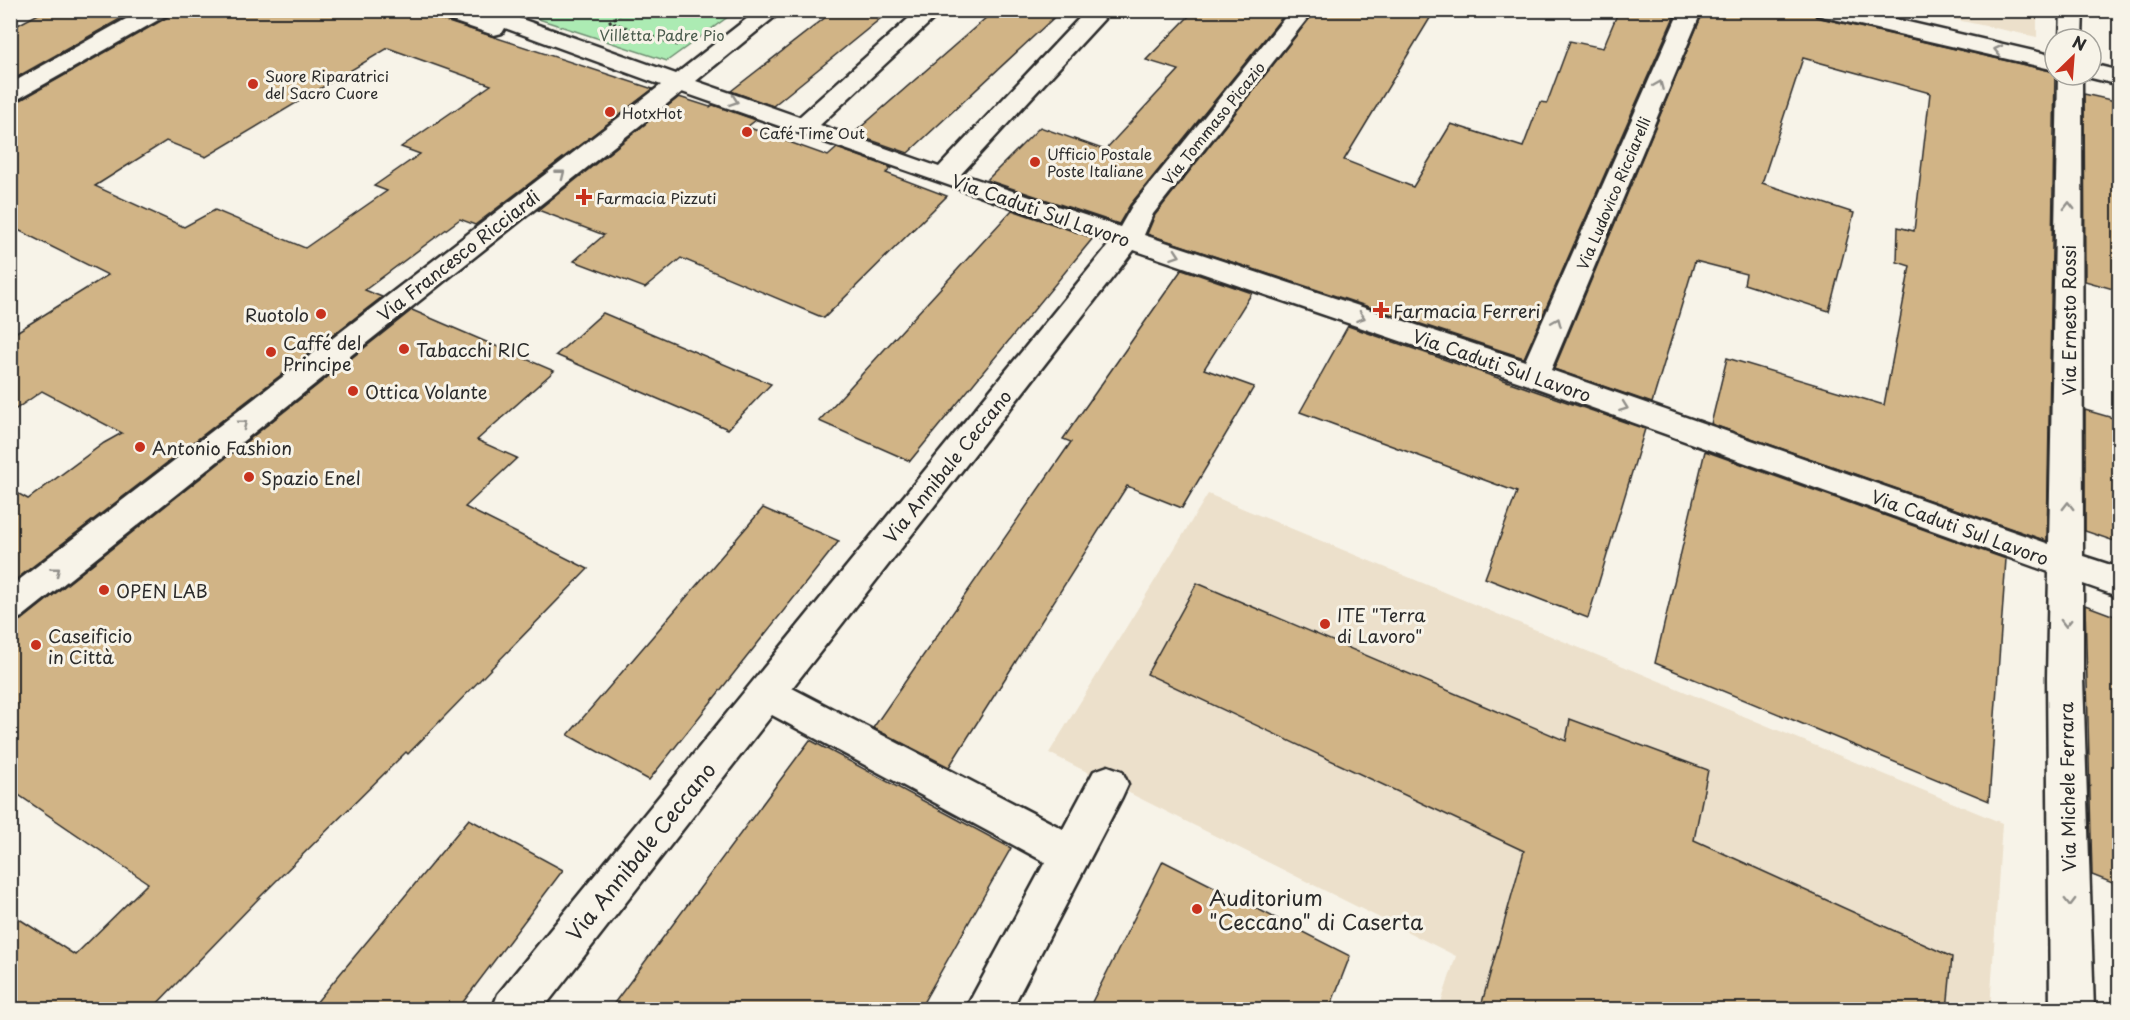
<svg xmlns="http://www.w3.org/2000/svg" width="2130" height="1020" font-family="'Playpen Sans',sans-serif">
	<rect width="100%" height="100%" fill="#f7f3e8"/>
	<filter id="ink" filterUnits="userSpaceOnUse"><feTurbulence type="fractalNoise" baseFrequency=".0167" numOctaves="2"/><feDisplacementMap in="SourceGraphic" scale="12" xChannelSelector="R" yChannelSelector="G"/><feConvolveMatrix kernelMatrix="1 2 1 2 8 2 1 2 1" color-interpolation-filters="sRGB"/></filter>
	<g filter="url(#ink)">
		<g fill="#ece0cb">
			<path d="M 1915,11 L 2037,11 L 2037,37 Z"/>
			<path d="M 1208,494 L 2002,823 L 1990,1009 L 1439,1009 L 1456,956 L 1049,753 Z"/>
		</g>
		<path fill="#acebb3" stroke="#6c8b6f" stroke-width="1.5" d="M 514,11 L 736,11 L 667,61 Z"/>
		<g fill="#d1b486" stroke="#2b2b2b" stroke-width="1.5" fill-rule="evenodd">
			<path d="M 46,10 L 136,10 L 10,81 L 10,29 Z"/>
			<path d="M 172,10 L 420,10 L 433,17 L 653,89 L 475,225 L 460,219 L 365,290 L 382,297 L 10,584 L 10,489 L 28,499 L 104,443 L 122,433 L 42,391 L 10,413 L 10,336 L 108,275 L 10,226 L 10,103 L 19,101 L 168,17 ZM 388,48 L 491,85 L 401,147 L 420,154 L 374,186 L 387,191 L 305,248 L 215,210 L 184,227 L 95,186 L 166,141 L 206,157 Z"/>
			<path d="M 835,10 L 891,10 L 773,106 L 731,91 Z"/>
			<path d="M 995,10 L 1062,10 L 908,153 L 853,134 Z"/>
			<path d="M 1195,10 L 1288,10 L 1130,205 L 1119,224 L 987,180 L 1040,127 L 1105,150 L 1179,70 L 1146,60 Z"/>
			<path d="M 1316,10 L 1435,10 L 1344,160 L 1413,187 L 1451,124 L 1523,147 L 1540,102 L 1547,103 L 1570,41 L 1603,48 L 1619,10 L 1677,10 L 1524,358 L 1147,234 L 1155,215 Z"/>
			<path d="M 1704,10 L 1812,10 L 1816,17 L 2055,72 L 2047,541 L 1711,424 L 1727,358 L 1884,405 L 1910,266 L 1897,262 L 1898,227 L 1914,231 L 1930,93 L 1803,58 L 1762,183 L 1854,213 L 1829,311 L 1744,284 L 1746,274 L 1695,261 L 1652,403 L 1554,369 Z"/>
			<path d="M 2084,94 L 2120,102 L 2120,291 L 2085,281 Z"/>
			<path d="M 679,97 L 710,107 L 713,105 L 756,120 L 747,127 L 828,156 L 837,148 L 892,168 L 886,173 L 947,196 L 824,318 L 681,258 L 645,288 L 574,261 L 604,235 L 538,210 Z"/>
			<path d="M 1012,210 L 1093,238 L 910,461 L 819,421 Z"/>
			<path d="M 1182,269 L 1252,293 L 1204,369 L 1254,387 L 1182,508 L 1127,486 L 949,767 L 873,728 L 1071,442 L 1063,439 Z"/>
			<path d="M 412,310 L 554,371 L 477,440 L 517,458 L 465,507 L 588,569 L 408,754 L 406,752 L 260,897 L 151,1010 L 10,1010 L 10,913 L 75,955 L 148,883 L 10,789 L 10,624 L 23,619 Z"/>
			<path d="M 603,313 L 771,384 L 728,429 L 556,355 Z"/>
			<path d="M 1348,326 L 1645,429 L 1588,618 L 1485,578 L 1517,492 L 1300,412 Z"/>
			<path d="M 2085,410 L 2120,420 L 2120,543 L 2085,531 Z"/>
			<path d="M 1705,451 L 2006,559 L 1989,801 L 1655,663 Z"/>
			<path d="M 763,508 L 839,541 L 649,780 L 568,735 Z"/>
			<path d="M 1197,583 L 1566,741 L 1570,719 L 1708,770 L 1694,840 L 1952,957 L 1947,1010 L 1480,1010 L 1524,851 L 1147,674 Z"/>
			<path d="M 2085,605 L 2120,618 L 2120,886 L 2092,875 Z"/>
			<path d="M 810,740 L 1011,848 L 919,1010 L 609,1010 Z"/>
			<path d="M 469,819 L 563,870 L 457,1010 L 310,1010 Z"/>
			<path d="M 1163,861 L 1350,956 L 1329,1010 L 1088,1010 Z"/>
		</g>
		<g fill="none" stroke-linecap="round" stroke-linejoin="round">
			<g stroke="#2b2b2b" stroke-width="5">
				<g id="minor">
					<path d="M 142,10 L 170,10 L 167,15 L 18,99 L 10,101 L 10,84 Z"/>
					<path d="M 431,10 L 496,10 L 676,74 L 758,10 L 783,10 L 696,81 L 799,117 L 918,10 L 943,10 L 820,125 L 939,167 L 1087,10 L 1105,10 L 1107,14 L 1104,19 L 961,174 L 1120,227 L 1132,206 L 1291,10 L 1314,10 L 1153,214 L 1144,235 L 1525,361 L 1680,10 L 1702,10 L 1551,370 L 2049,544 L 2058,75 L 2082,75 L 2083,556 L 2120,568 L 2120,597 L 2083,584 L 2083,678 L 2094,1010 L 2050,1010 L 2047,678 L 2049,572 L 1523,383 L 1134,250 L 792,688 L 1063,829 L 1094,771 L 1108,766 L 1122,771 L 1128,784 L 1122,797 L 1011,1010 L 965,1010 L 1045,862 L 772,715 L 542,1010 L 492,1010 L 498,994 L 1111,242 L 682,92 L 22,617 L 10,622 L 10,587 L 661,85 L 505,28 L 502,33 L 494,35 L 434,15 Z"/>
					<path d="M 1814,10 L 1856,10 L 2055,56 L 2055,70 L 1825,17 L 1817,15 Z"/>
					<path d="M 2061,10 L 2083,10 L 2082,39 L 2060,39 Z"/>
					<path d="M 2091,64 L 2120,71 L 2120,85 L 2083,76 L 2091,75 Z"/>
				</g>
			</g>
			<g stroke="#2b2b2b" stroke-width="3" stroke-dasharray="3 3" stroke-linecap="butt">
				<path d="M 628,10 L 637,14 L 690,10"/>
				<path d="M 609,22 L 625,10"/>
				<path d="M 613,23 L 677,45"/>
			</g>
			<use href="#minor" fill="#f7f3e8" fill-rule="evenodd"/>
		</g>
		<defs><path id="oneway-chevron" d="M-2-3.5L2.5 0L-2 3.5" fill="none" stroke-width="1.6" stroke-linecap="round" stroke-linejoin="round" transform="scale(1.5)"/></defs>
		<g stroke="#918f8a">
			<use href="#oneway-chevron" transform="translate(1998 50) rotate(-167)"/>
			<use href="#oneway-chevron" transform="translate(1659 85) rotate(-67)"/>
			<use href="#oneway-chevron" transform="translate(734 101) rotate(19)"/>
			<use href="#oneway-chevron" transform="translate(561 174) rotate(-38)"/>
			<use href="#oneway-chevron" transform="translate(2069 206) rotate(-90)"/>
			<use href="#oneway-chevron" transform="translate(1176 255) rotate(19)"/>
			<use href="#oneway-chevron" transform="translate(1361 317) rotate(19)"/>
			<use href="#oneway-chevron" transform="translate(1557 322) rotate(-67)"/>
			<use href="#oneway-chevron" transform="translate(1624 407) rotate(20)"/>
			<use href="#oneway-chevron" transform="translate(243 424) rotate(-38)"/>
			<use href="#oneway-chevron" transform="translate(2068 506) rotate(-90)"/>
			<use href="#oneway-chevron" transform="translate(56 571) rotate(-38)"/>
			<use href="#oneway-chevron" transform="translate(2066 623) rotate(91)"/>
			<use href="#oneway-chevron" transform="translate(2070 902) rotate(89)"/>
		</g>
	</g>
	<g fill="#c8321e" stroke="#f7f3e8" stroke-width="2">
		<circle cx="253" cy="84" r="6"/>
		<circle cx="610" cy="112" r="6"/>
		<circle cx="747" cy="132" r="6"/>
		<circle cx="1035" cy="162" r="6"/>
		<path d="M581 188h6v6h6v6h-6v6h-6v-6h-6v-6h6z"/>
		<path d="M1378 301h6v6h6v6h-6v6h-6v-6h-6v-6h6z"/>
		<circle cx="321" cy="314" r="6"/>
		<circle cx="404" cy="349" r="6"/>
		<circle cx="271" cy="352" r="6"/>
		<circle cx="353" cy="391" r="6"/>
		<circle cx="140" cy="447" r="6"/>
		<circle cx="249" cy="477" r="6"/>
		<circle cx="104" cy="590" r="6"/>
		<circle cx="1325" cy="624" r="6"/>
		<circle cx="36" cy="645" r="6"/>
		<circle cx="1197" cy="909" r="6"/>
	</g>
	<g text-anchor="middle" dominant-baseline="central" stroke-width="6" stroke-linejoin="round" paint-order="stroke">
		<g font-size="15" fill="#4b5b4d" stroke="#f7f3e8">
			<text x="662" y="34">Villetta Padre Pio</text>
		</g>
		<g font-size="15" fill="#2b2b2b" stroke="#f7f3e8" text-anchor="start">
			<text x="265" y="75">Suore Riparatrici<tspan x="265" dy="17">del Sacro Cuore</tspan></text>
			<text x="622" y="112">HotxHot</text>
			<text x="759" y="132">Café Time Out</text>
			<text x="1047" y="153">Ufficio Postale<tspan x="1047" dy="17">Poste Italiane</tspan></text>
			<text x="596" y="197">Farmacia Pizzuti</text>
		</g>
		<g font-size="15" fill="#2b2b2b" stroke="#f7f3e8">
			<text transform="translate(1213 123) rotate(-51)">Via Tommaso Picazio</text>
			<text transform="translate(1613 193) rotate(-67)">Via Ludovico Ricciarelli</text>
		</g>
		<g font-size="18" fill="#2b2b2b" stroke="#f7f3e8">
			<text transform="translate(1041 210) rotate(19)">Via Caduti Sul Lavoro</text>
			<text transform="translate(458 255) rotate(-38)">Via Francesco Ricciardi</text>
			<text transform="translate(2068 320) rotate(-90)">Via Ernesto Rossi</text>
			<text transform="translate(1502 365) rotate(19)">Via Caduti Sul Lavoro</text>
			<text transform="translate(947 466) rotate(-51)">Via Annibale Ceccano</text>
			<text transform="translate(1960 527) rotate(20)">Via Caduti Sul Lavoro</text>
			<text transform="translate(2067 787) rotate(-91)">Via Michele Ferrara</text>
		</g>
		<g font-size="18" fill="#2b2b2b" stroke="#f7f3e8" text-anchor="start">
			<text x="1393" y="310">Farmacia Ferreri</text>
			<text x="309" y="314" text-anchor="end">Ruotolo</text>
			<text x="283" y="342">Caffé del<tspan x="283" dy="21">Principe</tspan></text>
			<text x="416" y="349">Tabacchi RIC</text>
			<text x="365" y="391">Ottica Volante</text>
			<text x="152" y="447">Antonio Fashion</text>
			<text x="261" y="477">Spazio Enel</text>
			<text x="116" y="590">OPEN LAB</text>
			<text x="1337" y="614">ITE "Terra<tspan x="1337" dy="21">di Lavoro"</tspan></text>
			<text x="48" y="635">Caseificio<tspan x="48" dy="21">in Città</tspan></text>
		</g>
		<g font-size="21" fill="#2b2b2b" stroke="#f7f3e8">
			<text transform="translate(640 851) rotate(-51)">Via Annibale Ceccano</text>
		</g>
		<g font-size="21" fill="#2b2b2b" stroke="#f7f3e8" text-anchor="start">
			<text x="1209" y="897">Auditorium<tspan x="1209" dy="24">"Ceccano" di Caserta</tspan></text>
		</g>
	</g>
	<rect width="2130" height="1020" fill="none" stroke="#f7f3e8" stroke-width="36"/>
	<rect x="18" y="18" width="2094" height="984" fill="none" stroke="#2b2b2b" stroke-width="2" filter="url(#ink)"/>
	<g transform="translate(2073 57) rotate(25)"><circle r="28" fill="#f7f3e8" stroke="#a5a39c" stroke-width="1.5"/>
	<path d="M0-4.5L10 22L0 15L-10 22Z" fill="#c8321e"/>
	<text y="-9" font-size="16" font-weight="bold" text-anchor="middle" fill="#2b2b2b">N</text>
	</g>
</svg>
